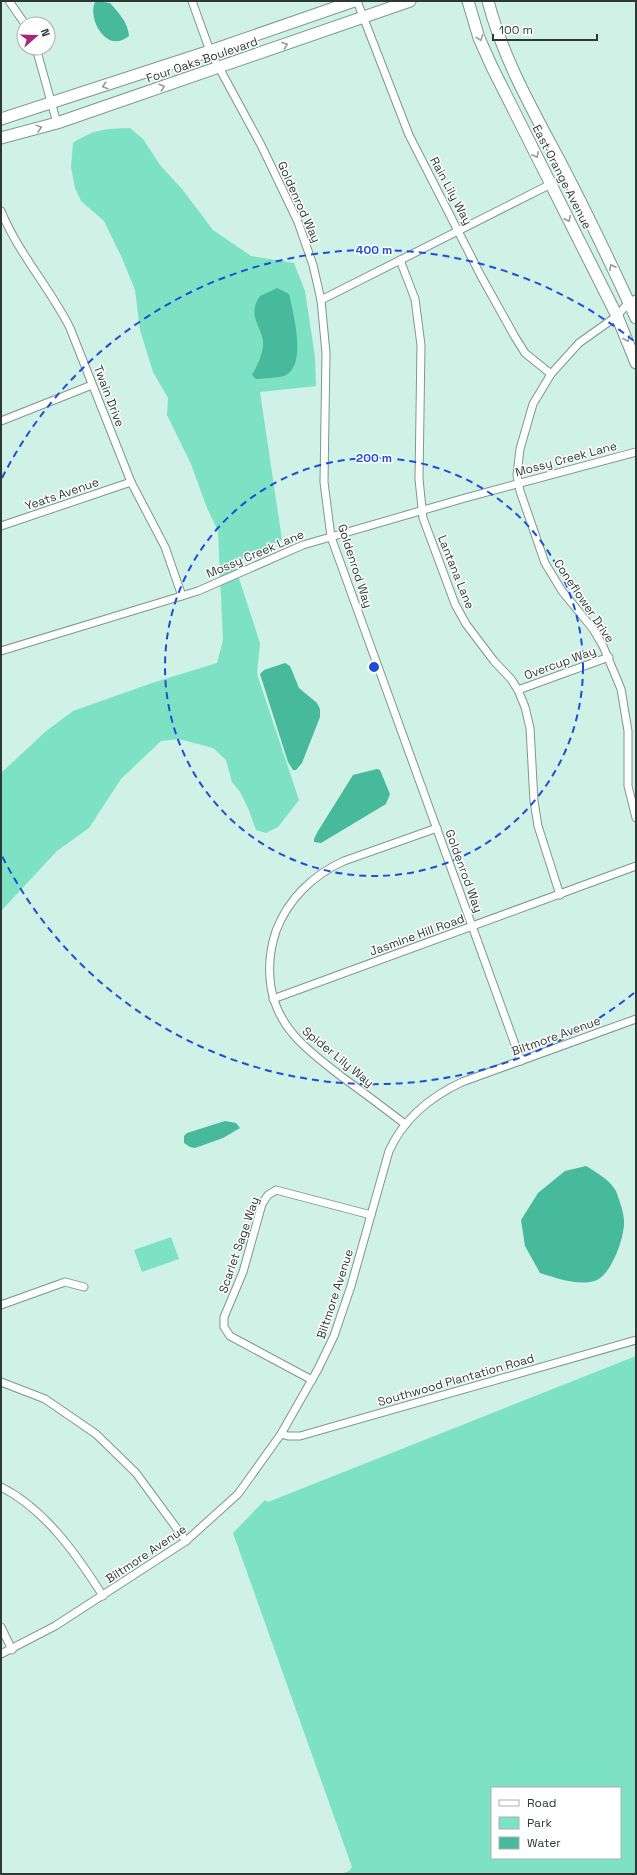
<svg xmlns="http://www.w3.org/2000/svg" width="637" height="1875" font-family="'Space Grotesk',sans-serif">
	<rect width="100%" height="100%" fill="#d0f1e5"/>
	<g fill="#7de1c3" fill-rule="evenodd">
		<path d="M 130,128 L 143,139 L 160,165 L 182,189 L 213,230 L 251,256 L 294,263 L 305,291 L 315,357 L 316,386 L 260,392 L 282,540 L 234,563 L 260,643 L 257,674 L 299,800 L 278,827 L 266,833 L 256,830 L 248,808 L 240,792 L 232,782 L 226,760 L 213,748 L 179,739 L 161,741 L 121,779 L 89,828 L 57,851 L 1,911 L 1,773 L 45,732 L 73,711 L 152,683 L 217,663 L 223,640 L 218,531 L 207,508 L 191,464 L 167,415 L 168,398 L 153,372 L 140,330 L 135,290 L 122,258 L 104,221 L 81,201 L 75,188 L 71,167 L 73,143 C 94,129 105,129 130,128 Z"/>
		<path d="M 171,1237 L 179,1259 L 142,1272 L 134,1250 Z"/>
		<path d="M 636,1356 L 636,1874 L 341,1874 L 349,1871 L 352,1867 L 233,1533 L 265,1500 L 268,1502 ZM 492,1788 L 620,1788 L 620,1858 L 492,1858 Z"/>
	</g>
	<g fill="#47ba9c">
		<path d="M 96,1 L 110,3 C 118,12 128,22 129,36 C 104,56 86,13 96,1 Z"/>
		<path d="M 277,288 L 289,294 C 293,312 308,367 284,376 C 276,378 265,378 256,379 L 252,375 C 257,366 262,356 263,346 C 265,328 245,318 260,296 Z"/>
		<path d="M 285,663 L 290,666 L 299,688 L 317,703 L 320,709 L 320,717 L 302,763 L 296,770 L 293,770 L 288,762 L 260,674 L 264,670 Z"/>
		<path d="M 377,769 L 380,770 L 390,794 L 386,804 L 321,843 L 314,842 L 314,839 L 318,831 L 353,775 Z"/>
		<path d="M 225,1121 L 236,1123 L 240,1128 L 223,1138 L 195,1148 L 190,1147 L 184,1143 L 184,1136 L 187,1133 Z"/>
		<path d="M 586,1166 C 596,1172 610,1180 616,1191 C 619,1199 624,1213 624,1221 C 625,1236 612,1273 597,1280 C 579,1287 557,1278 540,1273 L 525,1246 L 521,1220 L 538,1193 L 565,1171 Z"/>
	</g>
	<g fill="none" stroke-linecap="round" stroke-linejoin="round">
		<g stroke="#7b998f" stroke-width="9">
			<g id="street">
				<path d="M 9,1 L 25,24"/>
				<path d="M 192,1 L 210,51 L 261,145 L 298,222 L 313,265 L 321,300 L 326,353 L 324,482 L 331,537 L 521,1061"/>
				<path d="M 357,1 L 409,135 L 481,276 L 515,337 L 525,353 L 551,374"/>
				<path d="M 36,48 L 57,123"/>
				<path d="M 1,211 C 18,253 50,288 70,328 L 131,482 L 165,547 L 182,596"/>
				<path d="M 400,260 L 415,299 L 421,345 L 419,479 L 423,518 L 455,604 L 466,624 L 494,661 L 511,679 L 518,690 L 525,707 L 530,728 L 534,801 L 538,826 L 560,895"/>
				<path d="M 636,299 L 629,302 L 617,316 L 579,343 L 551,374 L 533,404 L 520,449 L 517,475 L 520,491 L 545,563 L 562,591 L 593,629 L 603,646 L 621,689 L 628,731 L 628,786 L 636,818"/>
				<path d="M 321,300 L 551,184"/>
				<path d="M 1,421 L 92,385"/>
				<path d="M 1,526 L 131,482"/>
				<path d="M 1,651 L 198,591 L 303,545 L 465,498 L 636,452"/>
				<path d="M 518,690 L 609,657"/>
				<path d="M 273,999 L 636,866"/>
				<path d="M 405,1124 C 384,1108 363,1092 342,1077 C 310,1052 278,1030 271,987 C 268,968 270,949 276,931 C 288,899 313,875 344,861 L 437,828"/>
				<path d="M 1,1305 L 65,1282 L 84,1287"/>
				<path d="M 312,1380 L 230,1336 L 224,1327 L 224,1317 L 243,1272 L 262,1204 L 268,1195 L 276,1190 L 371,1215"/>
				<path d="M 1,1382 L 45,1399 L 96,1434 L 136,1473 L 186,1541"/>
				<path d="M 281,1434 L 288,1436 L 300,1436 L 636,1340"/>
				<path d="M 1,1487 C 45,1509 77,1555 103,1596"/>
				<path d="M 1,1627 L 12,1650"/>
				<path d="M 1,1654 L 55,1626 L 186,1541 L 238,1494 L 281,1434 L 318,1369 L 334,1336 L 351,1286 L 389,1151 C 404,1118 430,1097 462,1082 L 636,1019"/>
			</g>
		</g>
		<g stroke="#7b998f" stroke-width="13">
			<g id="secondary">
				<path d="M 468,1 L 479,38 L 492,67 L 617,316 L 636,363"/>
				<path d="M 488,1 C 504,63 538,119 567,175 C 591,222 614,270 636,318"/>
				<path d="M 1,119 L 210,51 L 354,1"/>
				<path d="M 1,138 L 57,123 L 410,1"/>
			</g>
		</g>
		<use href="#street" stroke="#fff" stroke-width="7"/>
		<use href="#secondary" stroke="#fff" stroke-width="11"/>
	</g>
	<defs><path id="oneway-chevron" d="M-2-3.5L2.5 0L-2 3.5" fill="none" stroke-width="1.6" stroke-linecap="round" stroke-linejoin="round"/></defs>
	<g stroke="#969c9a">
		<use href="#oneway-chevron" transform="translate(480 38) rotate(69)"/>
		<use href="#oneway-chevron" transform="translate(285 45) rotate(-20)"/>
		<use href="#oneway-chevron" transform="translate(105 86) rotate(162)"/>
		<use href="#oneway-chevron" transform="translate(162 87) rotate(-19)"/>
		<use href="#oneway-chevron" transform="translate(39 128) rotate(-15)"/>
		<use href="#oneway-chevron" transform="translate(536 155) rotate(64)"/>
		<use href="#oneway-chevron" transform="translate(568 219) rotate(63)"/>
		<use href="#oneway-chevron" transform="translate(612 267) rotate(-116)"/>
		<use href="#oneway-chevron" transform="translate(627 339) rotate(68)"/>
	</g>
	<g fill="none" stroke="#1d4ed8" stroke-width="2" stroke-dasharray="7 5">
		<circle cx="374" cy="667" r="209"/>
		<path d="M634 993A417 417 0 0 1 2 856M2 478A417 417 0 0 1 634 341"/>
	</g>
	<g text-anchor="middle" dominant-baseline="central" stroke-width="3" stroke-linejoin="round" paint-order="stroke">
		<g font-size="12" fill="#2c3935" stroke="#fff">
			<text transform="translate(202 60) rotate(-19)">Four Oaks Boulevard</text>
			<text transform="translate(562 177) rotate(63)">East Orange Avenue</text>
			<text transform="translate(451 191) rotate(62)">Rain Lily Way</text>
			<text transform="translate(299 202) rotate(66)">Goldenrod Way</text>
			<text transform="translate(109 396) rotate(69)">Twain Drive</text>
			<text transform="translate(566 459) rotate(-15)">Mossy Creek Lane</text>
			<text transform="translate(62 494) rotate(-19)">Yeats Avenue</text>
			<text transform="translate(255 554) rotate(-23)">Mossy Creek Lane</text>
			<text transform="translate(355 566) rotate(72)">Goldenrod Way</text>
			<text transform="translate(456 572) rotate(68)">Lantana Lane</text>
			<text transform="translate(584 601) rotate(56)">Coneflower Drive</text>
			<text transform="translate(560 663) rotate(-20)">Overcup Way</text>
			<text transform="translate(464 871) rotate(70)">Goldenrod Way</text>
			<text transform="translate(417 935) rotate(-20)">Jasmine Hill Road</text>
			<text transform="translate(556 1036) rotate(-20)">Biltmore Avenue</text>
			<text transform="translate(338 1057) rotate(39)">Spider Lily Way</text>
			<text transform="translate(239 1245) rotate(-71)">Scarlet Sage Way</text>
			<text transform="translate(335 1294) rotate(-72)">Biltmore Avenue</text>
			<text transform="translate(456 1380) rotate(-16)">Southwood Plantation Road</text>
			<text transform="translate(146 1554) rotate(-34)">Biltmore Avenue</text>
		</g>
	</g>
	<circle cx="374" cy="667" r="6" fill="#1d4ed8" stroke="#fff" stroke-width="2"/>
	<g font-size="12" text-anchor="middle" font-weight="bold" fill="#1d4ed8" stroke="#fff" stroke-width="3" stroke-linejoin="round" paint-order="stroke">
		<text x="374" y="254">400 m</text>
		<text x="374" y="462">200 m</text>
	</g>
	<rect width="637" height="1875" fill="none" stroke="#2c3935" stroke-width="4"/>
	<rect x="491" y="1787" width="130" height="72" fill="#ffffff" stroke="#abb0ae"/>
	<rect x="499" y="1800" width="20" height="6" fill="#ffffff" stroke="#abb0ae"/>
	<text x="527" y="1807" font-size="12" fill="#2c3935">Road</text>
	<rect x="499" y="1817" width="20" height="12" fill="#7de1c3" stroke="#abb0ae"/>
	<text x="527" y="1827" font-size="12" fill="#2c3935">Park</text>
	<rect x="499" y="1837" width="20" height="12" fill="#47ba9c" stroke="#abb0ae"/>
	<text x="527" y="1847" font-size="12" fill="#2c3935">Water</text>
	<g transform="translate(36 36) rotate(70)"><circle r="19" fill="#ffffff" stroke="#abb0ae"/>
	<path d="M0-3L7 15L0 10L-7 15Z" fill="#a52a7e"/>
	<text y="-6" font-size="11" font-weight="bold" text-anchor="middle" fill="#2c3935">N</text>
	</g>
	<path d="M493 34v6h104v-6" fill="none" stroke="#2c3935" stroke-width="2"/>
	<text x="499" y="34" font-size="12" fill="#2c3935" stroke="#ffffff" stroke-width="3" paint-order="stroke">100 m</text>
</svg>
